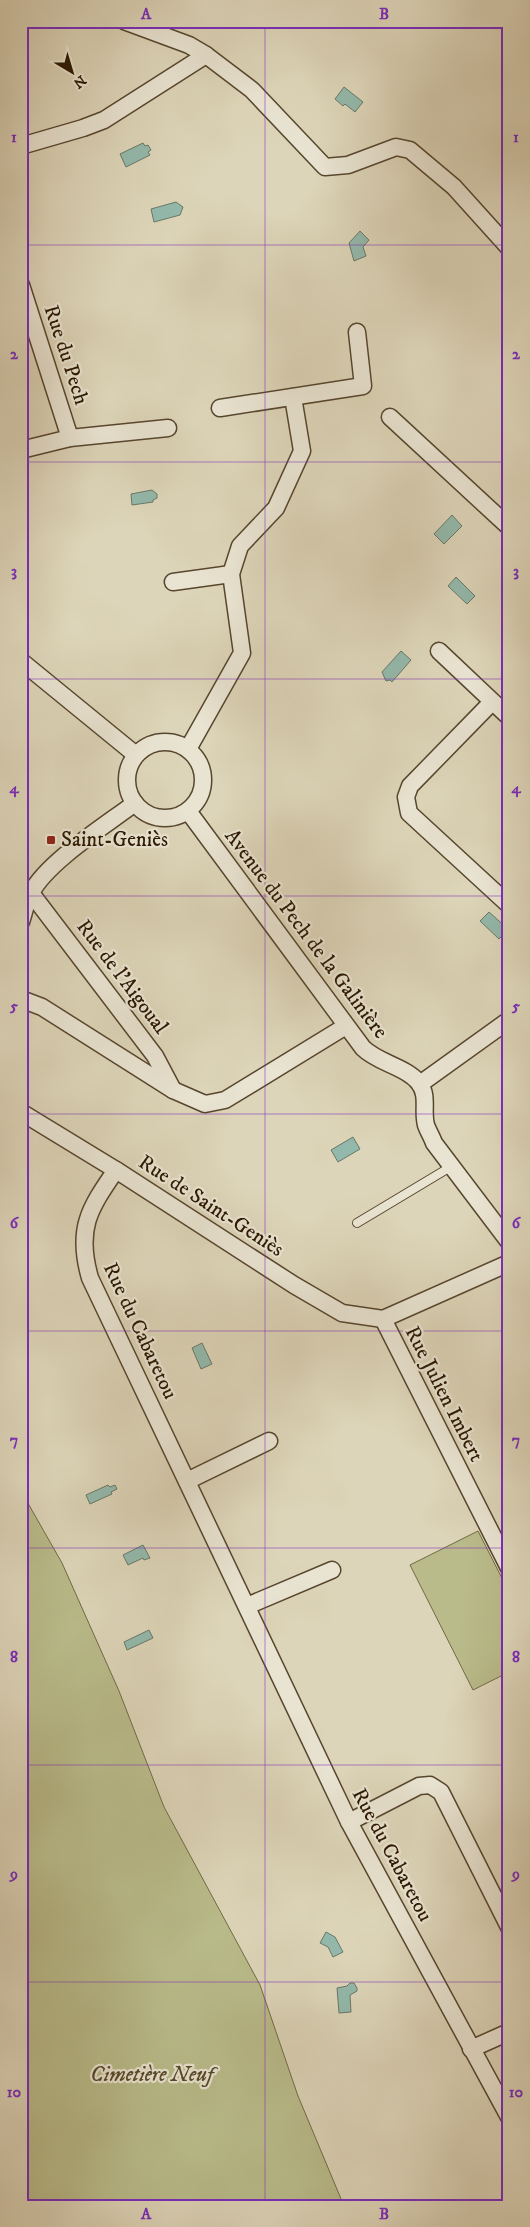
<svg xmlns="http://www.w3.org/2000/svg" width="530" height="2227" font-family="'IM FELL DW Pica',serif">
	<rect width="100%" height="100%" fill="#ddd5b9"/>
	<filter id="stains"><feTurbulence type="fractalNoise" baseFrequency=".004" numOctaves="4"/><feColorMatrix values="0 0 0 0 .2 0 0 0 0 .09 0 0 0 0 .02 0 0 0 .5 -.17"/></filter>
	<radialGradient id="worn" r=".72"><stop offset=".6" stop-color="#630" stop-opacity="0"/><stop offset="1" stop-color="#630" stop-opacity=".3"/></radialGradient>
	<g fill="#b9bb8a" stroke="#726945">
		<path d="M 21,1491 L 62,1563 L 119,1691 L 164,1807 L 260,1985 L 298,2096 L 344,2206 L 21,2206 Z"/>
		<path d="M 478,1531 L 509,1592 L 509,1672 L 473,1690 L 410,1565 Z"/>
	</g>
	<g fill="#93b9ac" stroke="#697867">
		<path d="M 344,87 L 363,102 L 355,112 L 345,104 L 343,106 L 335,99 Z"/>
		<path d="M 143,143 L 145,146 L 148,145 L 151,150 L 148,152 L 150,155 L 126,167 L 120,154 Z"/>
		<path d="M 176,202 L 183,207 L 180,215 L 154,222 L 151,209 Z"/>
		<path d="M 360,231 L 369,240 L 363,247 L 366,256 L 354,261 L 349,243 Z"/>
		<path d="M 152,490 L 157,494 L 157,498 L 153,500 L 153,502 L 132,505 L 131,494 Z"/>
		<path d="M 452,515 L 462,526 L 444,544 L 434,534 Z"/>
		<path d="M 456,577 L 475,596 L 467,604 L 448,586 Z"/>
		<path d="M 401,651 L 411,660 L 392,682 L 390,680 L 386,681 L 382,672 Z"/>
		<path d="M 489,912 L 508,929 L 499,939 L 480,921 Z"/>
		<path d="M 353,1137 L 360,1149 L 338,1162 L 331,1150 Z"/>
		<path d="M 202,1343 L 212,1364 L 201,1369 L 192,1348 Z"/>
		<path d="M 108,1485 L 110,1487 L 115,1485 L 117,1489 L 111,1492 L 112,1494 L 90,1504 L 86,1495 Z"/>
		<path d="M 143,1545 L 150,1558 L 144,1560 L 143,1558 L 128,1565 L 123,1555 Z"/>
		<path d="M 149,1630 L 153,1638 L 127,1650 L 124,1642 Z"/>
		<path d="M 326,1932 L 335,1937 L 343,1952 L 333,1957 L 328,1947 L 320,1943 Z"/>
		<path d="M 350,1983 L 354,1983 L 357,1988 L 357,1991 L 350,1995 L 351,2012 L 339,2013 L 337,1988 L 347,1986 Z"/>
	</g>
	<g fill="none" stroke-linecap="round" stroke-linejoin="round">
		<g stroke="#57462e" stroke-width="10">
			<path id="lane" d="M 357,1223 L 452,1166"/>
		</g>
		<g stroke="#57462e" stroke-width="19">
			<g id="street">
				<path d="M 124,21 L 189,45 L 206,55 L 252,90 L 325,167 L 348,165 L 396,147 L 410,150 L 454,187 L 509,248"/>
				<path d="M 21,146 L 83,128 L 104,120 L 206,55"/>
				<path d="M 21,285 L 70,438"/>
				<path d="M 220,408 L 363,386 L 357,332"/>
				<path d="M 390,417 L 509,527"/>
				<path d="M 21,450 L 70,438 L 168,428"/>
				<path d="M 173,582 L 231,574"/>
				<path d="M 439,651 L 509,717"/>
				<path d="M 21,661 L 136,755"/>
				<path d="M 492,702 L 410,786 L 406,797 L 409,813 L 509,905"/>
				<circle cx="165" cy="780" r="38"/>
				<path d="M 188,749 L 242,653 L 231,574 L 240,546 L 276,508 L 302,451 L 293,397"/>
				<path d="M 188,811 L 363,1048 C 378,1063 407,1067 419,1083 C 429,1096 422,1110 426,1125 C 428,1131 432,1137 434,1143 L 509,1242"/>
				<path d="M 31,893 L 155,1056 L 173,1090"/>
				<path d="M 21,922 C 24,913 26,902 31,893 C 47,862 106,825 135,803"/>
				<path d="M 21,999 L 42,1007 L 173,1090 L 205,1104 L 225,1100 L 346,1026"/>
				<path d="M 420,1084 L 509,1020"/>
				<path d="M 21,1112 L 116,1170 L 294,1285 L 342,1313 L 383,1319"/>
				<path d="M 116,1170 C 89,1209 76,1229 90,1278 L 349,1822 L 509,2117"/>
				<path d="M 383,1319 L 509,1568"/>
				<path d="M 383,1319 L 509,1263"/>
				<path d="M 187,1481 L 269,1441"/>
				<path d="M 247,1606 L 332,1570"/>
				<path d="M 349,1822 L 419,1786 L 430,1785 L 441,1792 L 509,1927"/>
				<path d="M 471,2049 L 509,2032"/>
			</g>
		</g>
		<use href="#lane" stroke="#e9e4d2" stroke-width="8"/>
		<use href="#street" stroke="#e9e4d2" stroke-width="16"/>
	</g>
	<path fill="none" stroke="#7b2cbf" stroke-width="1" stroke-opacity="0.55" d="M 265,21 L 265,2206M 21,245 L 509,245M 21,462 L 509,462M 21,679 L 509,679M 21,896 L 509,896M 21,1114 L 509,1114M 21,1331 L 509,1331M 21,1548 L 509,1548M 21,1765 L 509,1765M 21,1982 L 509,1982"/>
	<rect fill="#8f2418" stroke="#e9e4d2" stroke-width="2" x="46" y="835" width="10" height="10" rx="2.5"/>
	<g text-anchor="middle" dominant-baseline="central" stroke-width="4.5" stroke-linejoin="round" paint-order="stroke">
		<g font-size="21" fill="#2a1700" stroke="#e9e4d2">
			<text transform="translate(66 355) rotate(72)">Rue du Pech</text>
			<text transform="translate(306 934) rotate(53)">Avenue du Pech de la Galinière</text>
			<text transform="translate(122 977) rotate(53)">Rue de l'Aigoual</text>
			<text transform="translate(211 1206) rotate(33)">Rue de Saint-Geniès</text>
			<text transform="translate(140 1331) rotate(65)">Rue du Cabaretou</text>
			<text transform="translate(444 1394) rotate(63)">Rue Julien Imbert</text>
			<text transform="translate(392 1855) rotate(62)">Rue du Cabaretou</text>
		</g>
		<g font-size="21" fill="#2a1700" stroke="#e9e4d2" text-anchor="start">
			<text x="61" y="840">Saint-Geniès</text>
		</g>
		<g font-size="21" font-style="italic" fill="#554829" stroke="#e9e4d2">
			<text x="152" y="2075">Cimetière Neuf</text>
		</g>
	</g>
	<rect width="530" height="2227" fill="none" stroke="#ddd5b9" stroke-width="55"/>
	<g transform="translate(72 72) rotate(142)" stroke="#e9e4d2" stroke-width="4" paint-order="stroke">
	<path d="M0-4L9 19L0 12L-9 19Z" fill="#2a1700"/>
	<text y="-8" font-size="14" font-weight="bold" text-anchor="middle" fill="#2a1700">N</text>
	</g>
	<rect x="28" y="28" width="474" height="2172" fill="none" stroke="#7b2cbf" stroke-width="2"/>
	<g font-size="16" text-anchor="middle" font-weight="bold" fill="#7b2cbf">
		<text x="146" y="19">A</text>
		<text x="384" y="19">B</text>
		<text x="14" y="142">1</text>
		<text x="516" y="142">1</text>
		<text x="14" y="359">2</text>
		<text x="516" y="359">2</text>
		<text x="14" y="576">3</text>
		<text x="516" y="576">3</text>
		<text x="14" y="793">4</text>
		<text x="516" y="793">4</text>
		<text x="14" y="1011">5</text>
		<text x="516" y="1011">5</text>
		<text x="14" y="1228">6</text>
		<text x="516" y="1228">6</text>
		<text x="14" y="1445">7</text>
		<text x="516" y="1445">7</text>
		<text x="14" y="1662">8</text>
		<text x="516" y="1662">8</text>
		<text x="14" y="1879">9</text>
		<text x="516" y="1879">9</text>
		<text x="14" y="2097">10</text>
		<text x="516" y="2097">10</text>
		<text x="146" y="2219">A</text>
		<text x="384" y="2219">B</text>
	</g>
	<rect width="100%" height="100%" filter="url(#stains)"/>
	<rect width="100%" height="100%" fill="url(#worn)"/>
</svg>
